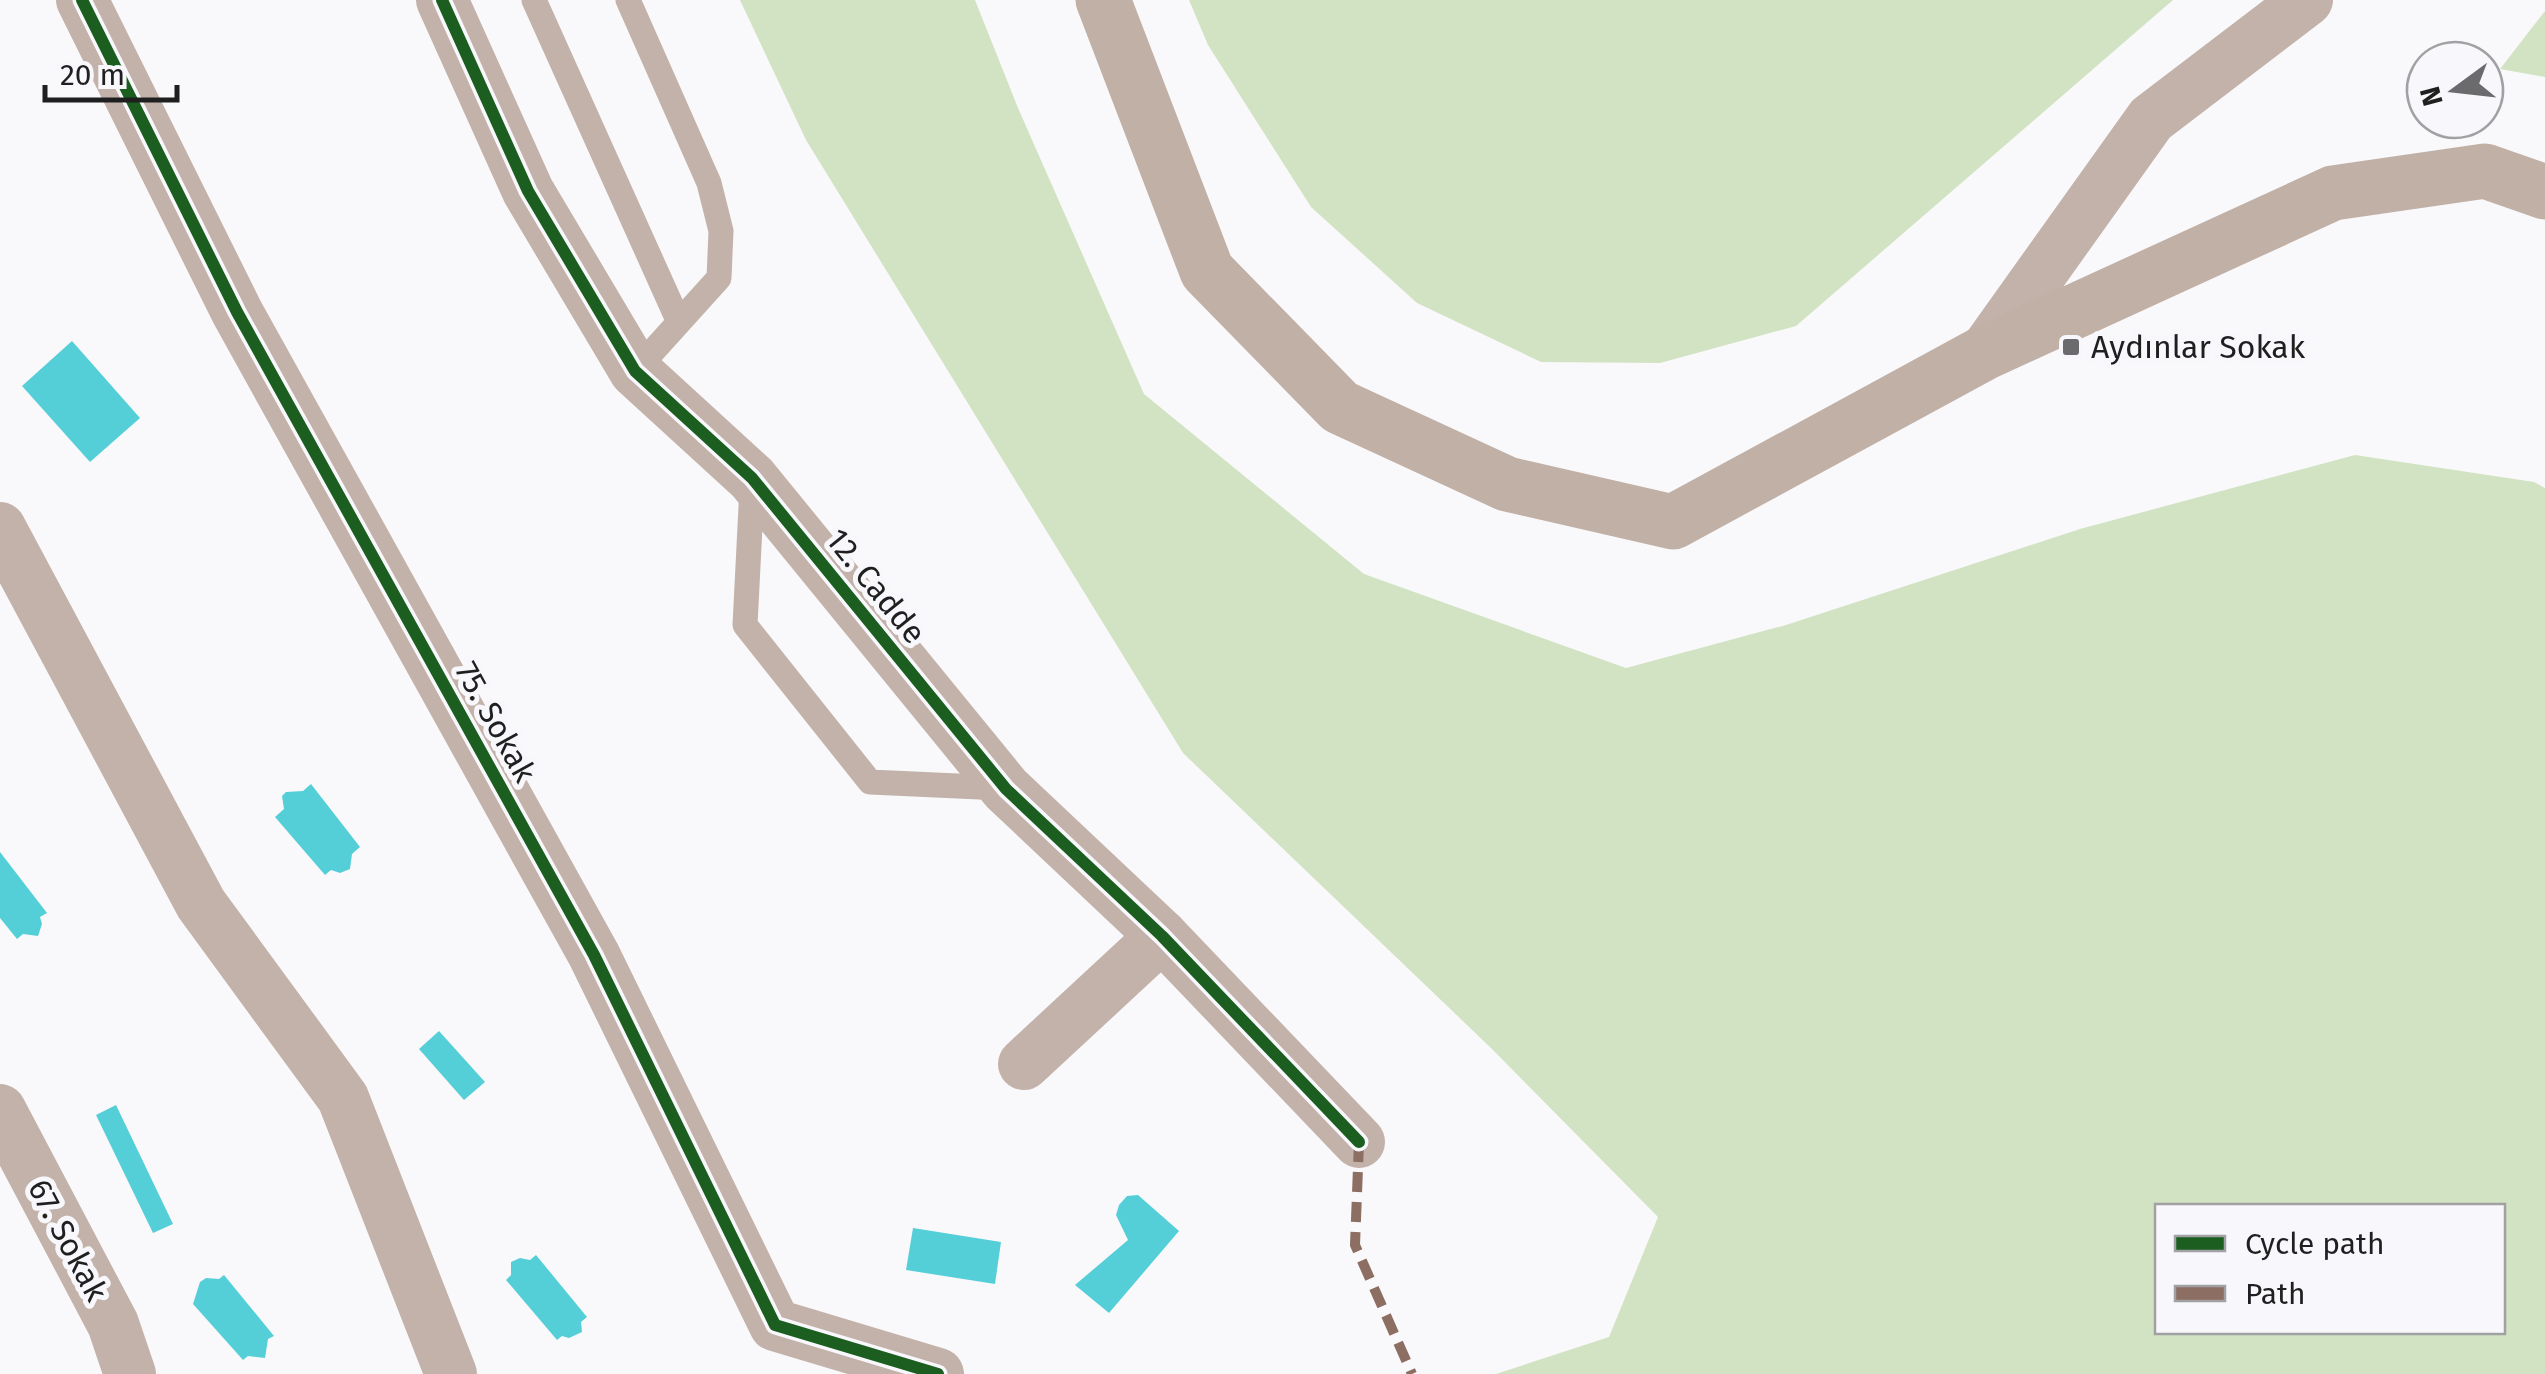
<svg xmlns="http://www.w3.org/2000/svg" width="2545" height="1374" font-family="'Fira Sans',sans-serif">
	<rect width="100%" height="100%" fill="#f9f9fb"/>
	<g fill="#d2e3c3" fill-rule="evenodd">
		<path d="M 740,0 L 975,0 L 1018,108 L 1144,394 L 1364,574 L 1626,668 L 1786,625 L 2080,529 L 2355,455 L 2534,482 L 2545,488 L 2545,1374 L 1496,1374 L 1609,1337 L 1658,1217 L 1491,1048 L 1183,753 L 806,140 ZM 2502,1206 L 2502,1332 L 2158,1332 L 2158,1206 Z"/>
		<path d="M 1189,0 L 2173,0 L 1796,326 L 1660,363 L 1541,362 L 1417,303 L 1311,207 L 1208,45 Z"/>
		<path d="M 2545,11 L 2545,77 L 2500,69 Z"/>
	</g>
	<g fill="#55cfd7">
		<path d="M 72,341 L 140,418 L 90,462 L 22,386 Z"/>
		<path d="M 311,784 L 360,847 L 352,854 L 350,869 L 340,873 L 331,870 L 325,875 L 275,817 L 284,809 L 282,796 L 286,792 L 303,791 Z"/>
		<path d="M 0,852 L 47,913 L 40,917 L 42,924 L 38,936 L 23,934 L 17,939 L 0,918 Z"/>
		<path d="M 439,1031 L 485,1082 L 464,1100 L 419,1049 Z"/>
		<path d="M 116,1105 L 173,1224 L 153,1233 L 96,1115 Z"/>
		<path d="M 1138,1195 L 1179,1231 L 1109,1313 L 1075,1285 L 1128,1240 L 1116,1215 L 1119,1205 L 1127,1196 Z"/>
		<path d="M 913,1228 L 1001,1242 L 995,1284 L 906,1270 Z"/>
		<path d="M 536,1255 L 587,1317 L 581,1322 L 582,1332 L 569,1338 L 562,1336 L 557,1340 L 506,1280 L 511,1275 L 511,1262 L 520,1258 L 530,1260 Z"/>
		<path d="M 224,1275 L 274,1336 L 268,1339 L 265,1358 L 248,1356 L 243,1360 L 193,1304 L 200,1282 L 206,1278 L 219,1279 Z"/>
	</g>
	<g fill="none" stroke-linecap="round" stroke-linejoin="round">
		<g stroke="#c3b2a9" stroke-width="25">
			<path d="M 534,0 L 678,320"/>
			<path d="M 628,0 L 709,183 L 721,231 L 719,278 L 635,371"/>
			<path d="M 752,487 L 745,625 L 870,782 L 1001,788"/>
		</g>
		<g stroke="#c3b2a9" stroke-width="52">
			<path d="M 82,0 L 237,312 L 594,955 L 775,1325 L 938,1374"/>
			<path d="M 442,0 L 528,191 L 635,371 L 752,478 L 1006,789 L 1162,936 L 1359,1142"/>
			<path d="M 1984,353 L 2151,119 L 2307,0"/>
			<path d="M 0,528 L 201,904 L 343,1098 L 451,1374"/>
			<path d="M 1024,1064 L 1162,936"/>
			<path d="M 0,1110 L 113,1324 L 130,1374"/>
		</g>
		<path stroke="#c1b0a6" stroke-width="55" d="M 1103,0 L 1207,271 L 1340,407 L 1507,484 L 1673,522 L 1984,353 L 2333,193 L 2485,171 L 2545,192"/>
		<path stroke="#8d6e63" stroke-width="10" stroke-dasharray="20 10" stroke-linecap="butt" d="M 1359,1142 L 1355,1245 L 1412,1374"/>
		<g stroke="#f8f8fc" stroke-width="19">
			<g id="cycleway">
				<path d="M 82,0 L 237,312 L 594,955 L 775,1325 L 938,1374"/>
				<path d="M 442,0 L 528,191 L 635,371 L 752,478 L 1006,789 L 1162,936 L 1359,1142"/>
			</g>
		</g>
		<use href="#cycleway" stroke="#1b5e20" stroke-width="12"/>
	</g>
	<rect fill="#6b6b6d" stroke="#f8f8fc" stroke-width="4" x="2061" y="337" width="20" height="20" rx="5"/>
	<g text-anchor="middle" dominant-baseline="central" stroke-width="10" stroke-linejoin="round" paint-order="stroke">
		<g font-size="32" fill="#1f1f20" stroke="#f8f8fc" text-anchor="start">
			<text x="2091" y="347">Aydınlar Sokak</text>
		</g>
		<g font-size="32" fill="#1f1f20" stroke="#f8f8fc">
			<text transform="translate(876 586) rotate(51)">12. Cadde</text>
			<text transform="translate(496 722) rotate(61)">75. Sokak</text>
			<text transform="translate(68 1240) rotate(62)">67. Sokak</text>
		</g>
	</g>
	<rect x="2155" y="1204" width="350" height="130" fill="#f8f8fc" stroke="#a1a1a4" stroke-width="2.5"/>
	<rect x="2175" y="1236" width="50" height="15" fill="#1b5e20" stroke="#a1a1a4" stroke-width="2.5"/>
	<text x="2245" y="1254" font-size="30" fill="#1f1f20">Cycle path</text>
	<rect x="2175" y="1286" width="50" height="15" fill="#8d6e63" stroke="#a1a1a4" stroke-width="2.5"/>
	<text x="2245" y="1304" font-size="30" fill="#1f1f20">Path</text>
	<g transform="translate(2455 90) rotate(255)"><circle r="48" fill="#f8f8fc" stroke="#a1a1a4" stroke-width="2.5"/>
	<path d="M0-8L18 38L0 25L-18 38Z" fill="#6b6b6d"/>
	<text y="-15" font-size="28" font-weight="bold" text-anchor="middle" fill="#1f1f20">N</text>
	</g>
	<path d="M45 85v15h132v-15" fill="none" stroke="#1f1f20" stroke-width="5"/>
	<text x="60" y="85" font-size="30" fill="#1f1f20" stroke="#f8f8fc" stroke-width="8" paint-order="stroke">20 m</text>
</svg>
